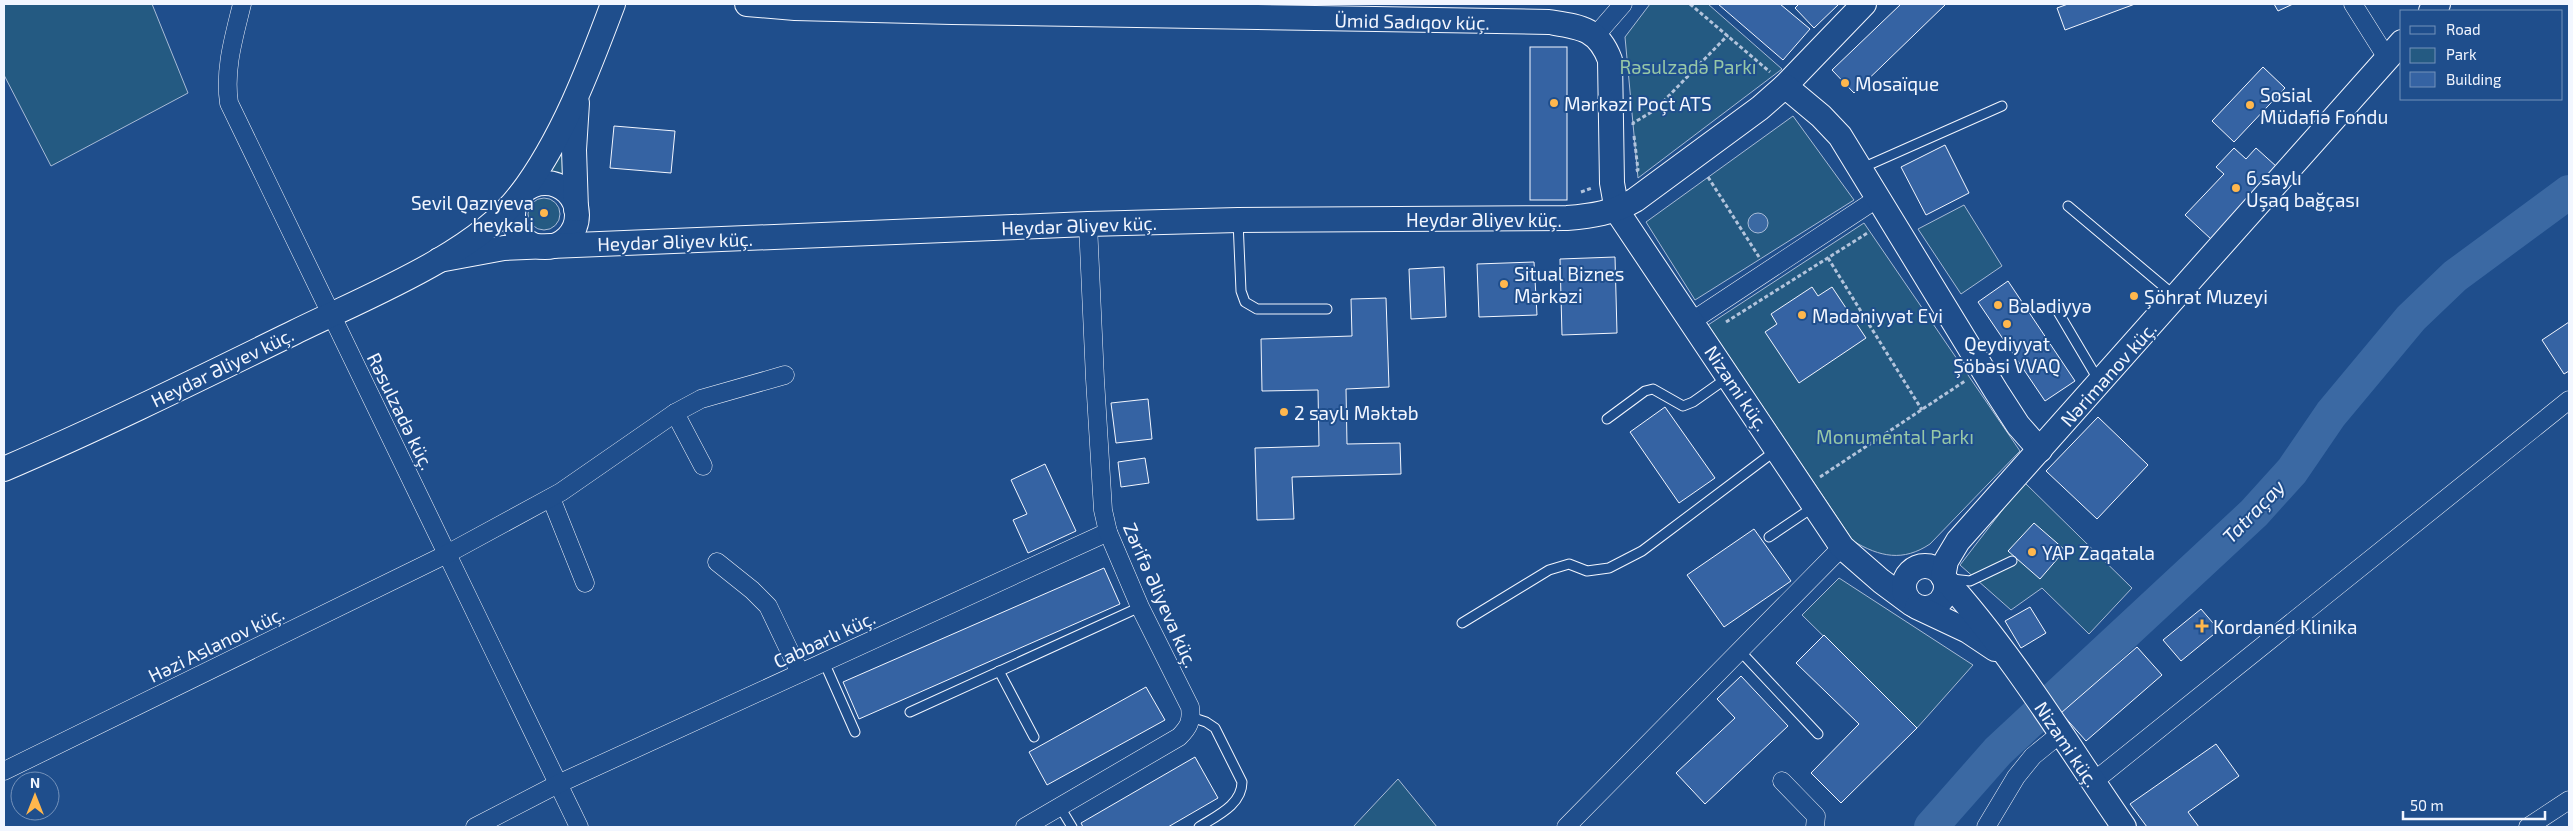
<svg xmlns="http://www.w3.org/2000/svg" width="2573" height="831" font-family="'Exo 2',sans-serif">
	<rect width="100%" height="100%" fill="#1f4e8c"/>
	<g fill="#245a82" stroke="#a8bbd7">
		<path d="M 4,4 L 152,4 L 188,93 L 51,166 L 4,75 Z"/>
		<path d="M 1650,4 L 1708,4 L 1782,69 L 1638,178 L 1625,37 Z"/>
		<path d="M 1793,116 L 1854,200 L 1695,300 L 1646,222 Z"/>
		<path d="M 566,134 L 563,178 L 546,175 Z"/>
		<circle cx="544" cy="214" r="16"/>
		<path d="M 1964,205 L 2002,266 L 1961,294 L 1918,229 Z"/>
		<path d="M 1864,223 L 2020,451 L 1930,544 C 1903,562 1880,557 1853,541 L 1708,325 Z"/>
		<path d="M 2024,482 L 2132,588 L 2089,634 L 2042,588 L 2011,610 L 1960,565 Z"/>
		<path d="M 1839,578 L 1973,665 L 1917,728 L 1802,615 Z"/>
		<path d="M 1398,779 L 1437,827 L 1353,827 Z"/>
	</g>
	<circle fill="#3b69a3" stroke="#a8bbd7" cx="1758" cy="223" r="10"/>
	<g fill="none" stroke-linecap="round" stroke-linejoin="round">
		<path stroke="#3b69a3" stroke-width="34" d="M 1931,827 L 1998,751 L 2254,513 L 2292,471 L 2331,414 L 2411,318 L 2455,276 L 2569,192"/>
	</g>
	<g fill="#3563a3" stroke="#f2f6ff">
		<path d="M 1718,4 L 1780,4 L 1810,29 L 1783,60 Z"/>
		<path d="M 1799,4 L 1839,4 L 1814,28 L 1795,8 Z"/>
		<path d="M 1901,4 L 1946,4 L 1854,93 L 1832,70 Z"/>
		<path d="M 2068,4 L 2135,4 L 2065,30 L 2057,8 Z"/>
		<path d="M 2274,4 L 2293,4 L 2278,11 Z"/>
		<rect x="1530" y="47" width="37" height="153"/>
		<path d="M 2263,67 L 2285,88 L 2234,142 L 2212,121 Z"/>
		<path d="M 614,126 L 675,131 L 671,173 L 610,168 Z"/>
		<path d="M 1945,145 L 1969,193 L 1926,215 L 1901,167 Z"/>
		<path d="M 2234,148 L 2246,159 L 2256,148 L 2277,167 L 2211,239 L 2185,215 L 2224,174 L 2216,167 Z"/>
		<path d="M 1615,257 L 1617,333 L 1562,335 L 1560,259 Z"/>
		<path d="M 1534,262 L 1537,315 L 1479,317 L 1477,264 Z"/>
		<path d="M 1444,267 L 1446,317 L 1411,319 L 1409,269 Z"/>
		<path d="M 2008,281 L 2075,381 L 2045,401 L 1978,302 Z"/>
		<path d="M 1812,287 L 1818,296 L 1832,287 L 1866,338 L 1799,383 L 1765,332 L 1777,324 L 1771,314 Z"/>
		<path d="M 1386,298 L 1389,387 L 1346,389 L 1347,444 L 1400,443 L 1401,474 L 1292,477 L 1294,519 L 1257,520 L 1255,448 L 1319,446 L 1318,390 L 1262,391 L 1261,339 L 1352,336 L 1351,299 Z"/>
		<path d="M 2569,322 L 2569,371 L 2564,374 L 2542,340 Z"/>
		<path d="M 1148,399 L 1152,439 L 1116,443 L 1111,403 Z"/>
		<path d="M 1665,407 L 1715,478 L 1679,503 L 1630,432 Z"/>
		<path d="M 2098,417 L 2148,465 L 2097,519 L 2046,471 Z"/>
		<path d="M 1145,458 L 1149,483 L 1121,487 L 1118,462 Z"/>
		<path d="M 1045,464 L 1076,531 L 1028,553 L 1013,520 L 1027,514 L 1011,480 Z"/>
		<path d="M 2034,523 L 2065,550 L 2040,579 L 2008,551 Z"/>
		<path d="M 1754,529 L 1791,581 L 1724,627 L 1687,575 Z"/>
		<path d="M 1104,568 L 1120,604 L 859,719 L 843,682 Z"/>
		<path d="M 2030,607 L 2046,633 L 2021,648 L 2005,621 Z"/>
		<path d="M 2201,609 L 2219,630 L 2181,661 L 2163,640 Z"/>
		<path d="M 1824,635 L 1917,728 L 1841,803 L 1811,773 L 1859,724 L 1796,663 Z"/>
		<path d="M 2137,647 L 2162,675 L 2086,741 L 2061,713 Z"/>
		<path d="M 1741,676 L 1788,726 L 1705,804 L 1676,773 L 1735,718 L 1717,699 Z"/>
		<path d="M 1146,687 L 1165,720 L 1047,785 L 1029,752 Z"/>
		<path d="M 2216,744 L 2239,776 L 2188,812 L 2199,827 L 2147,827 L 2130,804 Z"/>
		<path d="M 1195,757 L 1218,798 L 1168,827 L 1083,827 L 1081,823 Z"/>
	</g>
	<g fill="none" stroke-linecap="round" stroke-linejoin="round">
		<g stroke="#f2f6ff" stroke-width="11">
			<g id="lane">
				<path d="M 1862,168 L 2002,106"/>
				<path d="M 2068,206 L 2175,296"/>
				<path d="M 1238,221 L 1241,291 L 1245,302 L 1257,309 L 1327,309"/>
				<path d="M 2057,310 L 2099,381"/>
				<path d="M 1607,419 L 1645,391 L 1653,389 L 1683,406 L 1693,402 L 1727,378"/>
				<path d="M 1769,537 L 1815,506"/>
				<path d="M 1952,579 L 1970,581 L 2012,561"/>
				<path d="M 1462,623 L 1549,570 L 1569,564 L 1587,571 L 1609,568 L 1642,551 L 1775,451"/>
				<path d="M 1740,651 L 1818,734"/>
				<path d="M 824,662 L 855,732"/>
				<path d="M 999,671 L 1034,737"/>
				<path d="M 910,712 L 1140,607"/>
				<path d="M 1191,717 L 1206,722 L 1215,728 L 1242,782 C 1242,805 1216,816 1199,827"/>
				<path d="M 1060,807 L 1072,827"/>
			</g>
		</g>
		<g stroke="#f2f6ff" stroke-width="19">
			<g id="street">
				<path d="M 242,4 C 234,37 224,69 229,103 L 579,827"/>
				<path d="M 2353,4 L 2387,58"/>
				<path d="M 1596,35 L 1623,4"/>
				<path d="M 1692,321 L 1878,198"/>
				<path d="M 675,413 L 703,466"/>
				<path d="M 551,498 L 585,583"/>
				<path d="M 717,562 L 752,590 L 768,606 L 800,673"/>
				<path d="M 4,771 L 447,554 L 561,492 L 675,413 L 701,399 L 785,375"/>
				<path d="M 1782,781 L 1816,816 L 1815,827"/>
				<path d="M 2093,782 L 2569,400"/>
				<path d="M 475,827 L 558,784 L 1108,532"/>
				<path d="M 1025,827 L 1179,737 C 1189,727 1192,721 1190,707 L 1140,607 L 1108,532 L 1103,510 L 1095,379 L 1088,224"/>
				<path d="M 1566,827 L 1842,547"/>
				<path d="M 1986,827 L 2016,777 L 2033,756 L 2060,734"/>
				<path d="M 2528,827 L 2569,800"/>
			</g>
		</g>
		<g stroke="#f2f6ff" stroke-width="26">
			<g id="secondary">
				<path d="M 747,4 L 795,8 L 952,12 L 1549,22 C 1580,27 1598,28 1610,60 L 1612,183 L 1617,211 L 1842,547 L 1881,581 L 1912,604"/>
				<path d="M 2431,11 L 2438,4"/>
				<path d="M 1785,86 L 1864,4"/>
				<circle cx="545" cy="215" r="32"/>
				<path d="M 576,209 L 574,150 L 577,103"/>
				<path d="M 439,260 L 504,248 L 1088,224 L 1238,220 L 1567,218 C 1592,216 1613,213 1635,200 L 1760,108 L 1785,86 L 1821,116 L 1840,136 L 1996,391 L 2018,425 L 2040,450"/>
				<path d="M 4,469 C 102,427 199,379 295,332 C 364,298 474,255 520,195 C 562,140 589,68 613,4"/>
				<circle cx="1925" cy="587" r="21"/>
				<path d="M 1917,607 L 1968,631 L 1995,649"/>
				<path d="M 2124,827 C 2066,743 2012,653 1943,577 L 1946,561 L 1958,541 L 2402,42"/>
			</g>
		</g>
		<g stroke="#b3c4dc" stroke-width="3" stroke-dasharray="4 2.5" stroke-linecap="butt">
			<path d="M 1690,4 L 1770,72"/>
			<path d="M 1633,125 L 1633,123 L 1655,110 L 1728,35"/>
			<path d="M 1634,136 L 1638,170 L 1635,171"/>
			<path d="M 1708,177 L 1759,257"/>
			<path d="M 1581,192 L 1592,188"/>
			<path d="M 1828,258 L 1922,410"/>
			<path d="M 1726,322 L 1869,232"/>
			<path d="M 1820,477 L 1965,381"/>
		</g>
		<use href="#lane" stroke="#1f4e8c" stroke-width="9"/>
		<use href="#street" stroke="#1f4e8c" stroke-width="18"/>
		<use href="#secondary" stroke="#1f4e8c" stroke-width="24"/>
	</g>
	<g fill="#ffb74d" stroke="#1f4e8c" stroke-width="2">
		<circle cx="1845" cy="83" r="5"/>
		<circle cx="1554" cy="103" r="5"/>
		<circle cx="2250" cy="105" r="5"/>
		<circle cx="2236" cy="188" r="5"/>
		<circle cx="544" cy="213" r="5"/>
		<circle cx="1504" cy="284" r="5"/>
		<circle cx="2134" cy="296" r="5"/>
		<circle cx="1998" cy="305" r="5"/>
		<circle cx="1802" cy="315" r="5"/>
		<circle cx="2007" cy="324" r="5"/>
		<circle cx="1284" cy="412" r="5"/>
		<circle cx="2032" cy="552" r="5"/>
		<path d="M2199.5 618.5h5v5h5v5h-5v5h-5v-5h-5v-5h5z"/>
	</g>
	<g text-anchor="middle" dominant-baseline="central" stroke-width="4" stroke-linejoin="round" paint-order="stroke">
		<g font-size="19" fill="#f2f6ff" stroke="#1f4e8c">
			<text transform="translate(1412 21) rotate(1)">Ümid Sadıqov küç.</text>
			<text x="1484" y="219">Heydər Əliyev küç.</text>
			<text transform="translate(1079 225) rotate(-2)">Heydər Əliyev küç.</text>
			<text transform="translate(675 241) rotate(-2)">Heydər Əliyev küç.</text>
			<text transform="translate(222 367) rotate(-26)">Heydər Əliyev küç.</text>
			<text transform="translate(2108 374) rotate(-48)">Nərimanov küç.</text>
			<text transform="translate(1737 388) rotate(56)">Nizami küç.</text>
			<text transform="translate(401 411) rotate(64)">Rəsulzadə küç.</text>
			<text transform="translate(1161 595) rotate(66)">Zərifə Əliyeva küç.</text>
			<text transform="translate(824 639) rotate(-25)">Cabbarlı küç.</text>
			<text transform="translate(216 644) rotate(-26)">Həzi Aslanov küç.</text>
			<text transform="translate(2067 744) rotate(56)">Nizami küç.</text>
		</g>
		<g font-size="19" fill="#97c8a6" stroke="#1f4e8c">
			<text x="1688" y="66">Rəsulzadə Parkı</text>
			<text x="1895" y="436">Monumental Parkı</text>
		</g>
		<g font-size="19" fill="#f2f6ff" stroke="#1f4e8c" text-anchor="start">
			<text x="1855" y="83">Mosaïque</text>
			<text x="2260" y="94">Sosial<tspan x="2260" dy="22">Müdafiə Fondu</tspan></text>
			<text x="1564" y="103">Mərkəzi Poçt ATS</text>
			<text x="2246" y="177">6 saylı<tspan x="2246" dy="22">Uşaq bağçası</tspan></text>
			<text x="534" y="202" text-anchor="end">Sevil Qazıyeva<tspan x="534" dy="22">heykəli</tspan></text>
			<text x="1514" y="273">Situal Biznes<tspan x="1514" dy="22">Mərkəzi</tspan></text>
			<text x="2144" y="296">Şöhrət Muzeyi</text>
			<text x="2008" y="305">Bələdiyyə</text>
			<text x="1812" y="315">Mədəniyyət Evi</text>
			<text x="2007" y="343" text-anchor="middle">Qeydiyyat<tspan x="2007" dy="22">Şöbəsi VVAQ</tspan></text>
			<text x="1294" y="412">2 saylı Məktəb</text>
			<text x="2042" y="552">YAP Zaqatala</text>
			<text x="2213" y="626">Kordaned Klinika</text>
		</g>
		<g font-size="20" font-style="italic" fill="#f2f6ff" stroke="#1f4e8c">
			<text transform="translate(2253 511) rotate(-46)">Tatraçay</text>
		</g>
	</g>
	<rect width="2573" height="831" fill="none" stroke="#f2f6ff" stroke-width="10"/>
	<rect x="2400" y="10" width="162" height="90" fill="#1f4e8c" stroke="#7391ba"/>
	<rect x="2410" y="26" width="25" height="8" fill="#1f4e8c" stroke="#7391ba"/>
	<text x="2446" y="35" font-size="15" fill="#f2f6ff">Road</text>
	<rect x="2410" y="48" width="25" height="15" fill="#245a82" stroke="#7391ba"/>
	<text x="2446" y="60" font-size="15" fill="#f2f6ff">Park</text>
	<rect x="2410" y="72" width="25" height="15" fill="#3563a3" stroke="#7391ba"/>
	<text x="2446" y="85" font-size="15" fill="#f2f6ff">Building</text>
	<g transform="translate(35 796)"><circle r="24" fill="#1f4e8c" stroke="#7391ba"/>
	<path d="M0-4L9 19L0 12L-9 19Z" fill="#ffb74d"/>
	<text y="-8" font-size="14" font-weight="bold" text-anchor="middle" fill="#f2f6ff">N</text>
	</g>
	<path d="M2403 811v8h142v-8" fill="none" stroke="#f2f6ff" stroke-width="2.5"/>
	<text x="2410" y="811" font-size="15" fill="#f2f6ff" stroke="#1f4e8c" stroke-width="4" paint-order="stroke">50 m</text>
</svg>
